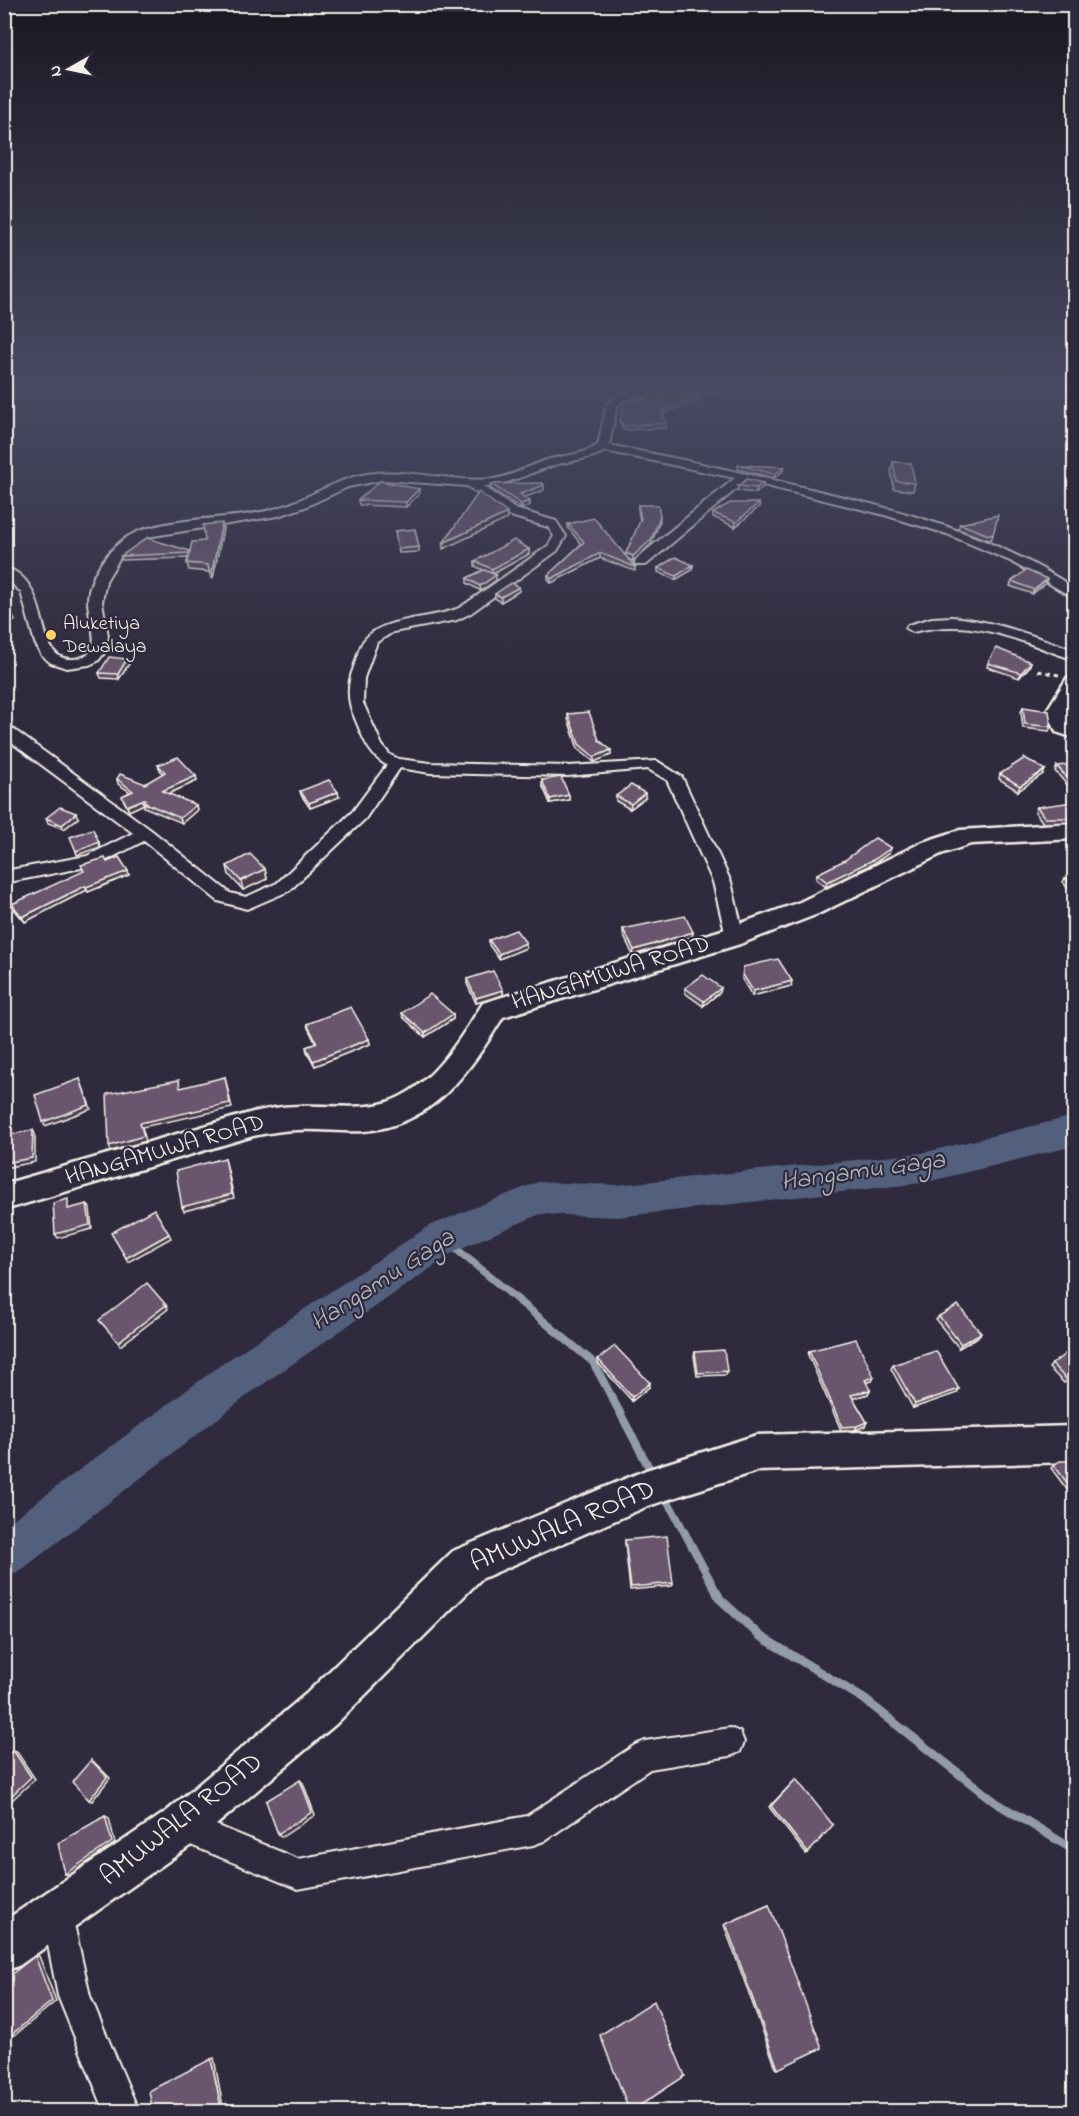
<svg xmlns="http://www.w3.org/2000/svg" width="1079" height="2116" font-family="'Indie Flower',sans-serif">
	<rect width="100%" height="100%" fill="#2f2a3d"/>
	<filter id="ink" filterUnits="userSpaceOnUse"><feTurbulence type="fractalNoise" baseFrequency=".0167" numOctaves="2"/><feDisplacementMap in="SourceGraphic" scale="12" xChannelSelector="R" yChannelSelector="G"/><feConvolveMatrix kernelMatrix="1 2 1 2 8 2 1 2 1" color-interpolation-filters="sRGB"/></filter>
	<g filter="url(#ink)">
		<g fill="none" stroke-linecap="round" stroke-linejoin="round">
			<g stroke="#939ba8" stroke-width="8">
				<path d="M 443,1238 L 593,1362 L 653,1475"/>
				<path d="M 664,1494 L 718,1595"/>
			</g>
			<path stroke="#939ba8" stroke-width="9" d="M 717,1593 L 720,1599 L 760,1636 L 864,1699 L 995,1802 L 1074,1850"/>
			<path fill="#53617d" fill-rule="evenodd" d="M 1074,1116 L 1074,1146 L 922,1183 L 617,1217 L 540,1214 L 457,1250 L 252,1392 L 20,1571 L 4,1578 L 4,1526 L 222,1364 L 429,1226 L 525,1187 L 538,1182 L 617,1185 L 922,1153 Z"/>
			<g stroke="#f4f1e8" stroke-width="4">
				<g id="street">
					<path d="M 733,385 C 704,406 650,382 617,405 L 609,445 C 675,458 741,472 806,488 C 900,510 993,534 1074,588 L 1074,598 L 1010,561 L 947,534 L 881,514 L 746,481 L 646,565 L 636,565 L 635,562 L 636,559 L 735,478 L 605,451 C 590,460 572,460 555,465 C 530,472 510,485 483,486 L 515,509 L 556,521 L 566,536 L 557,551 L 471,613 L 457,620 L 393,632 L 377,642 L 364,678 L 363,703 L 382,745 L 390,755 L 399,759 L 430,763 L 568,766 L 657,761 L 682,777 L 731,882 L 743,933 L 737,942 L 731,943 L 725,942 L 722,937 L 725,932 L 713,882 L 667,780 L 648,769 L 568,776 L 430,773 L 400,768 L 365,819 L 289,891 L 247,909 L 218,901 L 144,841 L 97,865 L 4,883 L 4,871 L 87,856 L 133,833 L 4,737 L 4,725 L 9,726 L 151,830 L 230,893 L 246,897 L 277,883 L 353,811 L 387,765 C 368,756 362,734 354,716 C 347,700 347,684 354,667 C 357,659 359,644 366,638 C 385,616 435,620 461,607 L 548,546 L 554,536 L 548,527 L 507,515 L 467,486 L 383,480 L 348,487 L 305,507 L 278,516 L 147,537 L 121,556 L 106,581 L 102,602 L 108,636 L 105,652 L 98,661 L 89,665 L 67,668 L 51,663 L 42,656 L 35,643 L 21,592 L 4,577 L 4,567 C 58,582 28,670 80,658 C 105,652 88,618 88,602 C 88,574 113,541 139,531 C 180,516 231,521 274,509 C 306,501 334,479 367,474 C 410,468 452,483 494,479 C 514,476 531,464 550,459 C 566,455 583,455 598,445 L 607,404 L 615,397 L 637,389 Z"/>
					<path d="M 952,617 C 995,621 1034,636 1074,650 L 1074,659 C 1060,656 1045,649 1031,644 C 988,629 957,621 913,632 L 906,628 L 908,625 L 932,618 Z"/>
					<path d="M 730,1728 L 740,1732 L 744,1742 L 740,1752 L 730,1756 L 650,1769 L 544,1841 L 533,1845 L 298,1889 L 171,1837 L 167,1826 L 171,1815 L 182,1811 L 298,1859 L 527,1816 L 635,1745 L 645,1741 Z"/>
					<path d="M 57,1900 L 68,1904 L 72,1915 L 90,1996 L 139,2112 L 105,2112 L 58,1996 L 42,1915 L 46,1904 Z"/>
				</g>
			</g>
			<g stroke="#f4f1e8" stroke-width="5">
				<g id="secondary">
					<path d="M 1074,676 L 1074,700 L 1069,710 L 1074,723 L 1074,738 L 1056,732 L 1047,710 L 1067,678 Z"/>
					<path d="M 1074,823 L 1074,839 L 971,844 L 941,854 L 818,914 L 740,944 L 503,1017 C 470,1071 433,1126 363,1131 C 341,1132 320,1129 298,1130 C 283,1130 268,1133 253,1136 L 4,1210 L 4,1184 L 253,1112 C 268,1109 283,1106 299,1106 C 322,1105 345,1108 368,1106 C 424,1101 456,1045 483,1003 L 722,930 L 800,902 L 923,842 L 960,830 Z"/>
					<path d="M 1074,1426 L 1074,1462 L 757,1471 L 648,1506 L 481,1579 L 336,1724 L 197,1841 L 20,1965 L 4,1972 L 4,1921 L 167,1811 L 306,1694 L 453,1551 L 646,1470 L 757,1435 Z"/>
				</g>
			</g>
			<path stroke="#f4f1e8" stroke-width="3" stroke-dasharray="4.5 4" stroke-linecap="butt" d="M 1038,671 L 1059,675"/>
			<use href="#street" fill="#2f2a3d" fill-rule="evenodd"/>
			<use href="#secondary" fill="#2f2a3d" fill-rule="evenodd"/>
		</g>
		<g fill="#5a4a5f" stroke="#f4f1e8" stroke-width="1.5">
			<path d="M 824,385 L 852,385 L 835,390 Z"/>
			<path d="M 699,396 L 699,400 L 663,413 L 666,423 L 666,428 L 623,430 L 620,423 L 620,419 L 635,402 L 663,398 Z"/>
			<path d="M 893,462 L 915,483 L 913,491 L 894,489 L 891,471 Z"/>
			<path d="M 738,465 L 784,467 L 783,471 L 774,478 L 738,469 Z"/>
			<path d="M 763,483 L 763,487 L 756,493 L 738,491 L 738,486 Z"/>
			<path d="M 491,484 L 544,490 L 525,497 L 530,505 L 522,509 L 491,489 Z"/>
			<path d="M 419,494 L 406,507 L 359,505 L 358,500 Z"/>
			<path d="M 638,505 L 660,521 L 651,544 L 633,561 L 628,559 L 635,567 L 635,571 L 600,558 L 551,583 L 548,579 L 548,575 L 581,544 L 568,528 L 568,524 L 626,556 L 626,553 L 640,521 L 638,510 Z"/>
			<path d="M 759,507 L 735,527 L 713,517 L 713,513 Z"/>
			<path d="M 960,524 L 993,535 L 991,540 L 985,539 L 958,529 Z"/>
			<path d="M 223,529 L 213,578 L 211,578 L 209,572 L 189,570 L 187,563 L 188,558 L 122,560 L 121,556 L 190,551 Z"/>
			<path d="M 395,531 L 419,547 L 419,552 L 399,553 Z"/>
			<path d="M 529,549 L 529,554 L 493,574 L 496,580 L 481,591 L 467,583 L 467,578 L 483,570 L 475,566 L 475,561 Z"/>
			<path d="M 693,565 L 692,570 L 675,580 L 658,572 L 658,568 Z"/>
			<path d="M 1012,581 L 1045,584 L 1032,594 L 1010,586 Z"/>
			<path d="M 519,591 L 501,602 L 495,598 L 495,594 Z"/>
			<path d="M 1031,662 L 1029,667 L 1019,678 L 987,667 L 988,663 Z"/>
			<path d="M 129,664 L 119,679 L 101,678 L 99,673 Z"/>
			<path d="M 1023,707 L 1051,727 L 1049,731 L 1023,728 L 1021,712 Z"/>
			<path d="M 568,714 L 599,740 L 611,755 L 594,762 L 578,749 L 568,719 Z"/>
			<path d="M 158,765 L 196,776 L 197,781 L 168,794 L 196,805 L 197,810 L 182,823 L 144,807 L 144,804 L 129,811 L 124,801 L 122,796 L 130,792 L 118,784 L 117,779 L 145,784 L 163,774 L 160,770 Z"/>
			<path d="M 1057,766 L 1074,786 L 1069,787 L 1055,771 Z"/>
			<path d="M 1045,770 L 1043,774 L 1018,791 L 999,779 L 1000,774 Z"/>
			<path d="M 542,780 L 569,795 L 569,800 L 550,803 L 542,785 Z"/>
			<path d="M 300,791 L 339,797 L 310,808 L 301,795 Z"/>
			<path d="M 616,796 L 645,798 L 630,809 L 616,801 Z"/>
			<path d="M 1074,805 L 1074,822 L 1043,823 L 1035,812 L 1037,807 Z"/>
			<path d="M 46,818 L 78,818 L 64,829 L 48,823 Z"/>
			<path d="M 891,848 L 889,853 L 874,863 L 826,887 L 816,879 L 817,874 Z"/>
			<path d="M 107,862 L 129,875 L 88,892 L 87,890 L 25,922 L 14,909 L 12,904 Z"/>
			<path d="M 227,866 L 265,869 L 267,879 L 243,890 L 229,875 Z"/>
			<path d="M 1074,876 L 1074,898 L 1063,882 L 1065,878 Z"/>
			<path d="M 623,929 L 693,932 L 692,937 L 633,955 L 623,934 Z"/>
			<path d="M 489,940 L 526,948 L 499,959 L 489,945 Z"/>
			<path d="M 743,967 L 791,986 L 752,996 L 742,979 Z"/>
			<path d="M 467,979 L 503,990 L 503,995 L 476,1003 L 467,984 Z"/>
			<path d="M 685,988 L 720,992 L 703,1006 L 685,993 Z"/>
			<path d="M 402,1013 L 453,1014 L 453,1019 L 425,1037 L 403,1017 Z"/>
			<path d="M 307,1024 L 369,1039 L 370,1044 L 315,1066 L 307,1052 L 306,1047 L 316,1044 L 308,1028 Z"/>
			<path d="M 939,1316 L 981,1333 L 978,1337 L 959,1348 L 936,1320 Z"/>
			<path d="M 809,1351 L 874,1377 L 872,1381 L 866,1382 L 868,1394 L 853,1398 L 867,1422 L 865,1426 L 855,1430 L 841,1430 L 808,1355 Z"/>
			<path d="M 695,1352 L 727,1371 L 726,1375 L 697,1376 L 694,1356 Z"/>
			<path d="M 598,1359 L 650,1383 L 649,1387 L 632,1401 L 598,1363 Z"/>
			<path d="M 1052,1364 L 1074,1376 L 1064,1383 L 1049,1368 Z"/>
			<path d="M 893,1365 L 957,1393 L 913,1408 L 891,1369 Z"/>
			<path d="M 1054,1465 L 1074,1488 L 1068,1491 L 1051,1468 Z"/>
			<path d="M 625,1540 L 673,1583 L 672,1586 L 630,1590 L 625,1543 Z"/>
			<path d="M 796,1779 L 808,1853 L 806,1854 L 769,1807 Z"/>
			<path d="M 769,1905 L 778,2069 L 776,2068 L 724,1925 Z"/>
		</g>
		<g fill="#4a3c4d" stroke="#f4f1e8" stroke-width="1.5">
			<path d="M 839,385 L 852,385 L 835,390 L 836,386 Z"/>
			<path d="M 699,396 L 699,400 L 662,414 L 662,410 Z"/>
			<path d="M 784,467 L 783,471 L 774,478 L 775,474 Z"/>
			<path d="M 763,483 L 763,487 L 756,493 L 757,488 Z"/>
			<path d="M 544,485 L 544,490 L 520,499 L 520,494 Z"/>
			<path d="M 419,489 L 419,494 L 406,507 L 406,502 Z"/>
			<path d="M 530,501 L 530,505 L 522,509 L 521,504 Z"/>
			<path d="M 759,503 L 759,507 L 735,527 L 736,522 Z"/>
			<path d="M 507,513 L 507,519 L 443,549 L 443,543 Z"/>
			<path d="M 660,516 L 660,521 L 651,544 L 633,561 L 633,556 Z"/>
			<path d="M 222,523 L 223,529 L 213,578 L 212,571 Z"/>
			<path d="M 529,549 L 529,554 L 492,574 L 492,569 Z"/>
			<path d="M 600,553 L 600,558 L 551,583 L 551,579 Z"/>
			<path d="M 693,565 L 692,570 L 675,580 L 676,576 Z"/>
			<path d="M 496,575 L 496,580 L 481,591 L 480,586 Z"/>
			<path d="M 1047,579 L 1045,584 L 1032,594 L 1034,590 Z"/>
			<path d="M 519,587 L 519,591 L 501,602 L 501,597 Z"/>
			<path d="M 13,616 L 15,621 L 4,623 L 4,618 Z"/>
			<path d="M 127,659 L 129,664 L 119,679 L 118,674 Z"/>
			<path d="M 1031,662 L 1029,667 L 1019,678 L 1021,673 Z"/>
			<path d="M 611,750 L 611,755 L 594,762 L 594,757 Z"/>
			<path d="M 1045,770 L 1043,774 L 1018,791 L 1020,786 Z"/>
			<path d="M 196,776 L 197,781 L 163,796 L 162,791 Z"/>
			<path d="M 1071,782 L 1074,782 L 1074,786 L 1069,787 Z"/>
			<path d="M 338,792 L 339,797 L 310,808 L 309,803 Z"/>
			<path d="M 645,793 L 645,798 L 630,809 L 631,804 Z"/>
			<path d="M 569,795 L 569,800 L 550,803 L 550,799 Z"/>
			<path d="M 144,799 L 146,804 L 143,802 L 144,804 L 129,811 L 127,806 Z"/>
			<path d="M 196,805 L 197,810 L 182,823 L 180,818 Z"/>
			<path d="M 76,813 L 78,818 L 64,829 L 62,825 Z"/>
			<path d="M 99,842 L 100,847 L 77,855 L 76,851 Z"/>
			<path d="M 891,848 L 889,853 L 874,863 L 826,887 L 827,882 Z"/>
			<path d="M 265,869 L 267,879 L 243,890 L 241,881 Z"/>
			<path d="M 128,871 L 129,875 L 88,892 L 86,887 Z"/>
			<path d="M 85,886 L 87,890 L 25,922 L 22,917 Z"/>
			<path d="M 693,932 L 692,937 L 633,955 L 634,950 Z"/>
			<path d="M 526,943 L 526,948 L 499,959 L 499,954 Z"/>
			<path d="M 792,981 L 791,986 L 752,996 L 753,991 Z"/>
			<path d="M 721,988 L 720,992 L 703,1006 L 704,1001 Z"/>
			<path d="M 503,990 L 503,995 L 476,1003 L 476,998 Z"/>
			<path d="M 453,1014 L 453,1019 L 425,1037 L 425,1033 Z"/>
			<path d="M 369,1039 L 370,1044 L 315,1066 L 313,1061 Z"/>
			<path d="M 225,1077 L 232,1108 L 142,1127 L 146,1141 L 111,1151 L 109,1146 L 140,1123 Z"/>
			<path d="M 80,1079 L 91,1109 L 45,1126 L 43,1122 Z"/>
			<path d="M 33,1130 L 35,1134 L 35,1162 L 4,1168 L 4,1163 Z"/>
			<path d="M 225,1158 L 234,1198 L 184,1211 L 182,1207 Z"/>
			<path d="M 87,1204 L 90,1208 L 92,1229 L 58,1238 L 55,1234 Z"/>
			<path d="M 169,1234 L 171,1238 L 128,1262 L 126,1258 Z"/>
			<path d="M 166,1305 L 168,1309 L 120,1346 L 118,1342 Z"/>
			<path d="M 981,1333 L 978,1337 L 959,1348 L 961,1344 Z"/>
			<path d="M 874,1377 L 872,1381 L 863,1383 L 865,1380 Z"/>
			<path d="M 650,1383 L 649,1387 L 632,1401 L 632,1397 Z"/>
			<path d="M 959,1389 L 957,1393 L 913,1408 L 915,1404 Z"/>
			<path d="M 870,1390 L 868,1394 L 850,1399 L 851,1395 Z"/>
			<path d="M 867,1422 L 865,1426 L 855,1430 L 857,1426 Z"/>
			<path d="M 13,1750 L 17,1752 L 35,1779 L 10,1802 L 6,1801 Z"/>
			<path d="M 91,1760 L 94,1762 L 110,1778 L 92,1801 L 89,1800 Z"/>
			<path d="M 300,1780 L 303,1783 L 315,1815 L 282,1837 L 278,1834 Z"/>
			<path d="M 105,1816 L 109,1818 L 115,1843 L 69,1875 L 65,1874 Z"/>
			<path d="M 35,1956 L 39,1956 L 56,2001 L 15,2035 L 11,2035 Z"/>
			<path d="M 214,2058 L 224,2112 L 222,2112 L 211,2059 Z"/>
		</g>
		<g fill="#69566e" stroke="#f4f1e8" stroke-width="1.5">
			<path d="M 668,392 L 699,396 L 662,410 L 666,423 L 623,426 L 620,419 L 625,401 L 635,402 L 655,394 L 663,398 Z"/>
			<path d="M 893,462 L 911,463 L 915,483 L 896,481 Z"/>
			<path d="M 738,465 L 784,467 L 775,474 Z"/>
			<path d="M 747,479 L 763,483 L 757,488 L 738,486 Z"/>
			<path d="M 380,481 L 419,489 L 406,502 L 358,500 Z"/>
			<path d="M 543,483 L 544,485 L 520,494 L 530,501 L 521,504 L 491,484 Z"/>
			<path d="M 479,492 L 507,513 L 443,543 Z"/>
			<path d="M 730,503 L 759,503 L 736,522 L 713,513 Z"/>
			<path d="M 638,505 L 658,505 L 660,516 L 651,540 L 633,556 L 626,553 L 641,519 Z"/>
			<path d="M 998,515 L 993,535 L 986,534 L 960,524 Z"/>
			<path d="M 594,518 L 635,567 L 600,553 L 551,579 L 548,575 L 584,542 L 568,524 Z"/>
			<path d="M 222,523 L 212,571 L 209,571 L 208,565 L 187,563 L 192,542 L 205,541 L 203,525 Z"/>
			<path d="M 415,529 L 419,547 L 398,549 L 395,531 Z"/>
			<path d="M 147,538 L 190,551 L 189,553 L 121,556 Z"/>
			<path d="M 514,540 L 529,549 L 492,569 L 475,561 Z"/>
			<path d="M 675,557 L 693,565 L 676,576 L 658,568 Z"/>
			<path d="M 484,570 L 496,575 L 480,586 L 467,578 Z"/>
			<path d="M 1026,570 L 1047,579 L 1034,590 L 1012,581 Z"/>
			<path d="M 511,583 L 519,587 L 501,597 L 495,594 Z"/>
			<path d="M 4,602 L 13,616 L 4,618 Z"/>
			<path d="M 996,648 L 1031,662 L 1021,673 L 988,663 Z"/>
			<path d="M 109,657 L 127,659 L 118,674 L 99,673 Z"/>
			<path d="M 1023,707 L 1049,711 L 1051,727 L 1025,724 Z"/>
			<path d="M 589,712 L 599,740 L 611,750 L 594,757 L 579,744 L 568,714 Z"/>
			<path d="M 178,757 L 196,776 L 162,791 L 196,805 L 180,818 L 143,802 L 146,800 L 144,799 L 127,806 L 122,796 L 133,791 L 117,779 L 120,774 L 145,784 L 165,772 L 158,765 Z"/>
			<path d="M 1025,758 L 1045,770 L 1020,786 L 1000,774 Z"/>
			<path d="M 1074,764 L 1074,782 L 1071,782 L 1057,766 Z"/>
			<path d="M 561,777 L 569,795 L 550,799 L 542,780 Z"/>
			<path d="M 329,780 L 338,792 L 309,803 L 300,791 Z"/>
			<path d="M 631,785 L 645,793 L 631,804 L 616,796 Z"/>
			<path d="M 1073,802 L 1074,805 L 1074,818 L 1045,818 L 1037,807 Z"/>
			<path d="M 60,807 L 76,813 L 62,825 L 46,818 Z"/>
			<path d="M 93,829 L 99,842 L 76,851 L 70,837 Z"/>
			<path d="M 875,838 L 891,848 L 875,859 L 827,882 L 817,874 L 845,860 Z"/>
			<path d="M 250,854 L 265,869 L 241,881 L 227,866 Z"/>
			<path d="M 119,857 L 128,871 L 86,887 L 85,886 L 22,917 L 12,904 L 84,871 L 81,865 L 105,858 L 107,862 Z"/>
			<path d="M 1074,876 L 1074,890 L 1065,878 Z"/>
			<path d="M 685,916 L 693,932 L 634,950 L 623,929 Z"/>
			<path d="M 516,930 L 526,943 L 499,954 L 489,940 Z"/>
			<path d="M 778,959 L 792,981 L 753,991 L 743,975 L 743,967 Z"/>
			<path d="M 493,971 L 503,990 L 476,998 L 467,979 Z"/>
			<path d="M 703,975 L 721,988 L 704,1001 L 685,988 Z"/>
			<path d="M 430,994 L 453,1014 L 425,1033 L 402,1013 Z"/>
			<path d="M 351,1007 L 369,1039 L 313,1061 L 306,1047 L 317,1043 L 307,1024 Z"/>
			<path d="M 225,1077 L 230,1103 L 140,1123 L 144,1136 L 109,1146 L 107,1094 L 179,1080 L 180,1088 Z"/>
			<path d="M 80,1079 L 89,1105 L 43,1122 L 35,1095 Z"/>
			<path d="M 33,1130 L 32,1158 L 4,1163 L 4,1136 Z"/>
			<path d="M 225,1158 L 232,1194 L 182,1207 L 176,1171 Z"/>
			<path d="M 68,1199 L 68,1209 L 87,1204 L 90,1225 L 55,1234 L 53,1203 Z"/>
			<path d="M 154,1209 L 169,1234 L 126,1258 L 111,1233 Z"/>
			<path d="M 147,1283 L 166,1305 L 118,1342 L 99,1320 Z"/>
			<path d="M 958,1305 L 981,1333 L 961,1344 L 939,1316 Z"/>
			<path d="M 856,1339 L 874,1377 L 865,1380 L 870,1390 L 851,1395 L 867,1422 L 857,1426 L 842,1427 L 809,1351 Z"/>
			<path d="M 615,1346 L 650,1383 L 632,1397 L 598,1359 Z"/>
			<path d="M 1074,1347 L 1074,1374 L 1067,1380 L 1052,1364 Z"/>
			<path d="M 724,1350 L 727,1371 L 698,1373 L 695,1352 Z"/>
			<path d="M 936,1351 L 959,1389 L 915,1404 L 893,1365 Z"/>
			<path d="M 1060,1461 L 1074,1461 L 1074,1486 L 1071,1488 L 1054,1465 Z"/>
			<path d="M 667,1536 L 673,1583 L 631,1587 L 625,1540 Z"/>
			<path d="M 13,1750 L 31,1777 L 6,1801 L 4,1798 L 4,1759 Z"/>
			<path d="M 91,1760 L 107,1777 L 89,1800 L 72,1782 Z"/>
			<path d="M 796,1779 L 833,1825 L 808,1853 L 771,1806 Z"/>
			<path d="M 300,1780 L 312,1812 L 278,1834 L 266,1801 Z"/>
			<path d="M 105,1816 L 112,1842 L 65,1874 L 58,1843 Z"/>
			<path d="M 769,1905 L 822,2048 L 778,2069 L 726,1924 Z"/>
			<path d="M 35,1956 L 52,2001 L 11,2035 L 4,2018 L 4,1980 Z"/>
			<path d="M 654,2001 L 685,2076 L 630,2112 L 600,2035 Z"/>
			<path d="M 211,2059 L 222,2112 L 153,2112 L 149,2091 Z"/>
		</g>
	</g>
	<linearGradient id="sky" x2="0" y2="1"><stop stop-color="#1a1722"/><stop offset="0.57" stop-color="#474a62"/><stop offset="1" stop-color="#474a62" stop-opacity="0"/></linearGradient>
	<rect width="1079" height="681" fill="url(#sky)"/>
	<circle fill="#ffd166" stroke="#2f2a3d" stroke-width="2" cx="51" cy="635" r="6"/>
	<g text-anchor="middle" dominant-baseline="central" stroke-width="4.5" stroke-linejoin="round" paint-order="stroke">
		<g font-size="20" fill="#f4f1e8" stroke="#2f2a3d" text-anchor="start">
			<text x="63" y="624">Aluketiya<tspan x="63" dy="23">Dewalaya</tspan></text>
		</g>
		<g font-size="24" fill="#f4f1e8" stroke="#2f2a3d">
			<text transform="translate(611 974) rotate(-17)">HANGAMUWA ROAD</text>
			<text transform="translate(165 1151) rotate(-16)">HANGAMUWA ROAD</text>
		</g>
		<g font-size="26" font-style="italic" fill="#b4b7bd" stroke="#2f2a3d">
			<text transform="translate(863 1172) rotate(-8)">Hangamu Gaga</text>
			<text transform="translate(383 1281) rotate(-33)">Hangamu Gaga</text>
		</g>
		<g font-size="28" fill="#f4f1e8" stroke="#2f2a3d">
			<text transform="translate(563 1527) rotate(-23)">AMUWALA ROAD</text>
			<text transform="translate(182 1820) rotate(-38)">AMUWALA ROAD</text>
		</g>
	</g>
	<rect width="1079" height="2116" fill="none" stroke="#2f2a3d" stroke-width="24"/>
	<rect x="12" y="12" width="1055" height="2092" fill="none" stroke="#f4f1e8" stroke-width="2" filter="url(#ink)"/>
	<g transform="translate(69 69) rotate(261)" stroke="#2f2a3d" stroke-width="4.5" paint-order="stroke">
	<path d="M0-4.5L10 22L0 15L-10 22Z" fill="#f4f1e8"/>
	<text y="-9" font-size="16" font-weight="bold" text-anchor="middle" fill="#f4f1e8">N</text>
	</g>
</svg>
